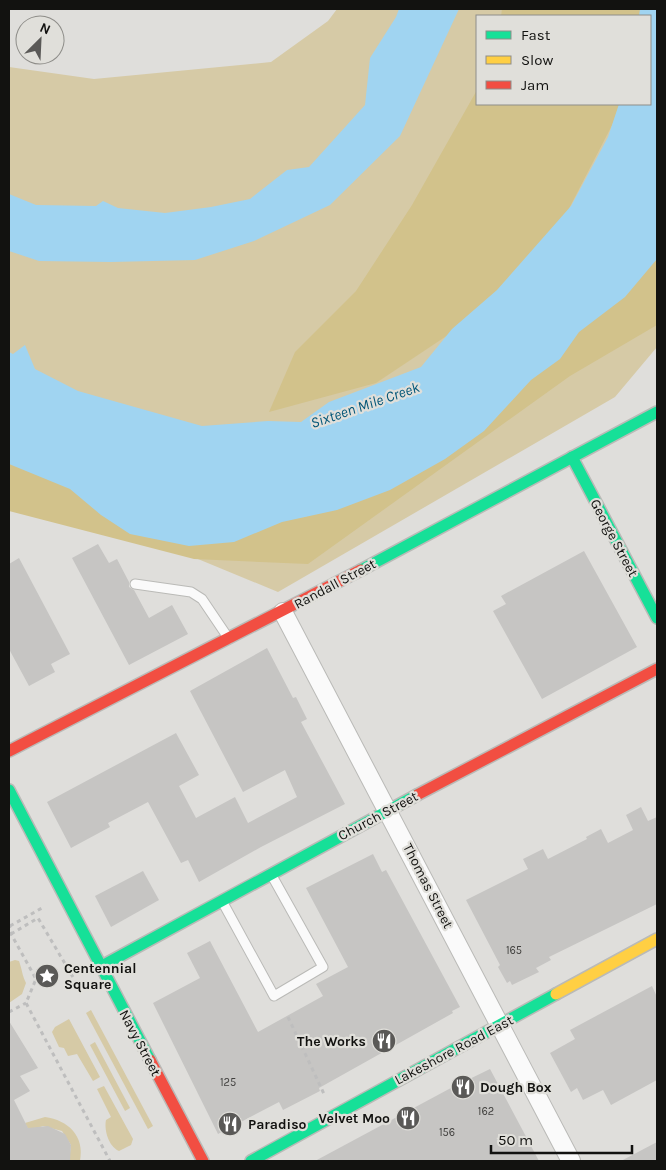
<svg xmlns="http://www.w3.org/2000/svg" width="666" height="1170" font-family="Karla,sans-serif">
	<rect width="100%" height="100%" fill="#dfdedb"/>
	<g fill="#d6caa6" fill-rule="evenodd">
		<path d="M 337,9 L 657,9 L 657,347 L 615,397 L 278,592 L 94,516 L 9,491 L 9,67 L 94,79 L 271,62 L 328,21 ZM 477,16 L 650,16 L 650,104 L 477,104 Z"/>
		<path d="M 15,960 L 19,961 C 22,969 22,975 26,983 L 22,994 L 9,1003 L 9,962 Z"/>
		<path d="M 91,1010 L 153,1126 L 148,1129 L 86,1013 Z"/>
		<path d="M 69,1019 L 100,1077 L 93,1081 L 77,1054 L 68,1056 L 64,1048 L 59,1047 L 52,1032 L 55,1027 Z"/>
		<path d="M 95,1042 L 130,1108 L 125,1111 L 90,1045 Z"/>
		<path d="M 104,1086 L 133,1139 L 131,1145 L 119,1151 C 108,1146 104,1129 106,1120 L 111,1117 L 97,1089 Z"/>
		<path d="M 45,1117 C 68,1120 85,1136 80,1161 L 69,1161 L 71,1145 L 62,1131 L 43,1126 L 29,1131 L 25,1123 Z"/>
	</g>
	<g fill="#d2c28b">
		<path d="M 502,9 L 644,9 L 645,16 L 501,16 Z"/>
		<path d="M 477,90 L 477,104 L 623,104 L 560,226 L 513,283 L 454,331 L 376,383 L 269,412 L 295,352 L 356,291 L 412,205 Z"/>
		<path d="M 657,218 L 657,325 L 570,376 L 308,564 L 194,559 L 9,511 L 9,456 L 185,522 Z"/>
	</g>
	<g fill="#a0d4f1">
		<path d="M 399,9 L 459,9 L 400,136 L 330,205 L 254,241 L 195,260 L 111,262 L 39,261 L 9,251 L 9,194 L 36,205 L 96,206 L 103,201 L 118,208 L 165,213 L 211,207 L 250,199 L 287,170 L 309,167 L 365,105 L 370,58 L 396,17 Z"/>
		<path d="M 640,9 L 657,9 L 657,259 L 625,297 L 579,332 L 560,359 L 531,380 L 484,431 L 445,459 L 390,490 L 337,510 L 282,522 L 234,542 L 189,546 L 130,534 L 101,515 L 70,489 L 9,464 L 9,352 L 13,354 L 25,345 L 35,369 L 78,391 L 202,426 L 268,421 L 301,422 L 329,402 L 421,367 L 452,329 L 497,290 L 571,206 L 608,137 L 619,104 L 650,104 L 650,16 L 639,16 Z"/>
	</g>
	<g fill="#c6c5c3">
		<path d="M 98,544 L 109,563 L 117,559 L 129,582 L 129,587 L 134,590 L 149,618 L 172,605 L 188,634 L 129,665 L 72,558 Z"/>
		<path d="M 584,551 L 637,647 L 542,699 L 493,611 L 506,604 L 501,596 Z"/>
		<path d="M 19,558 L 70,654 L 51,664 L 55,672 L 29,686 L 9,649 L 9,564 Z"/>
		<path d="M 267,648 L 293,698 L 296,697 L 307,719 L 301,722 L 345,804 L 261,847 L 199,882 L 188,860 L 181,863 L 148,802 L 108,823 L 110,827 L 71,848 L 47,802 L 176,733 L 199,775 L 179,786 L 196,818 L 235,797 L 248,823 L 297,797 L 285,770 L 243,792 L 190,691 Z"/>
		<path d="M 641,807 L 648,821 L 657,817 L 657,904 L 549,957 L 551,960 L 536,968 L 539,972 L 512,985 L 510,981 L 507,983 L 498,967 L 500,965 L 466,900 L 528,869 L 523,859 L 543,849 L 548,859 L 587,839 L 586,837 L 601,829 L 608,843 L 633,830 L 626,815 Z"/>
		<path d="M 373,854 L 382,872 L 386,870 L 460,1007 L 452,1011 L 453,1013 L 319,1088 L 320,1091 L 283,1110 L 279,1102 L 218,1134 L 153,1003 L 200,978 L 187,953 L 210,941 L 258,1032 L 323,996 L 316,984 L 348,967 L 306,888 Z"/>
		<path d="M 143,871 L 159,900 L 111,927 L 95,896 Z"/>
		<path d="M 652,986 L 657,997 L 657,1080 L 611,1105 L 603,1090 L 583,1100 L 577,1088 L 571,1092 L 550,1053 L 575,1039 L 570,1030 Z"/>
		<path d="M 9,1021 L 38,1068 L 20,1076 L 30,1091 L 14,1100 L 28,1128 L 48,1126 L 65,1134 L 71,1145 L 70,1161 L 9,1161 Z"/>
		<path d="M 490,1069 L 539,1161 L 315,1161 L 449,1089 Z"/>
		<path d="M 657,1142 L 657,1161 L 621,1161 Z"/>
	</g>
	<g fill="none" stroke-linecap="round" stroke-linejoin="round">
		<g stroke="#babab7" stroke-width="11">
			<g id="lane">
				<path d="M 135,584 L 191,592 L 202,599 L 229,639"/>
				<path d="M 222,901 L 274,996 L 323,967 L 271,874"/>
			</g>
		</g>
		<g stroke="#babab7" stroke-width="20">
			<path id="street" d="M 283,612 L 571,1161"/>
		</g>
		<g stroke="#babab7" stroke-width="14">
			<g id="fast">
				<path d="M 572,457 L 657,618"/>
				<path d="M 361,570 L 657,412"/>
				<path d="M 9,790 L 150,1060"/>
				<path d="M 100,967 L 417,795"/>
				<path d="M 251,1161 L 556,994"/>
			</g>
		</g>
		<g stroke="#babab7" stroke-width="14">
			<path id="slow" d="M 556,994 L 657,939"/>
		</g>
		<g stroke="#babab7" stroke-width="14">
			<g id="jam">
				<path d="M 9,751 L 361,570"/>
				<path d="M 417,795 L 657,669"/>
				<path d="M 150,1060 L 203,1161"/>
			</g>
		</g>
		<g stroke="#bebebe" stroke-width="3" stroke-dasharray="4 4" stroke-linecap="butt">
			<path d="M 9,924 L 11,934 L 36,979 L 26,1003 L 110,1161"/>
			<path d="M 10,926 L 42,908"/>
			<path d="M 11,934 L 38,918 L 77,984 L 80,982"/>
			<path d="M 9,1012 L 26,1003"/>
			<path d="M 288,1017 L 324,1094"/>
		</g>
		<use href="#lane" stroke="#fafafa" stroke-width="9"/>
		<use href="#street" stroke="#fafafa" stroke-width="18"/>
		<use href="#fast" stroke="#16e098" stroke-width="11"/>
		<use href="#slow" stroke="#ffcf43" stroke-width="11"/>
		<use href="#jam" stroke="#f24e42" stroke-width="11"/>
	</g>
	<defs>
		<g id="sight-disc" transform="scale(1.25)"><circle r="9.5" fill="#5a5957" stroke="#e0dfda"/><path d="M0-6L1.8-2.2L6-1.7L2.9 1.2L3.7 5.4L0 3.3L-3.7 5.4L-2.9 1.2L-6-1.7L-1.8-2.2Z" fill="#fff"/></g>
		<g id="restaurant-disc" transform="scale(1.25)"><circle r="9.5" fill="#5a5957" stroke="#e0dfda"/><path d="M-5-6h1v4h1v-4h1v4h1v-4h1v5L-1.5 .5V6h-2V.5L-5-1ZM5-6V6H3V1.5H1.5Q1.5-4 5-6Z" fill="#fff"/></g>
	</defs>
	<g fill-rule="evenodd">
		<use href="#sight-disc" x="47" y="976"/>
		<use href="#restaurant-disc" x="384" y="1041"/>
		<use href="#restaurant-disc" x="463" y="1087"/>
		<use href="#restaurant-disc" x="408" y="1118"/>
		<use href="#restaurant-disc" x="230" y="1124"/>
	</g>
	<g text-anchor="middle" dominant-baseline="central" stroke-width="4.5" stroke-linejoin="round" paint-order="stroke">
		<g font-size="11" fill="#41403e">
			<text x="514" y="950">165</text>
			<text x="228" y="1082">125</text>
			<text x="486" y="1111">162</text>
			<text x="447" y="1132">156</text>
		</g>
		<g font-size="14" fill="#121210" stroke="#e0dfda">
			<text transform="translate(614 538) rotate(62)">George Street</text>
			<text transform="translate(335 584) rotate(-28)">Randall Street</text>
			<text transform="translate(378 816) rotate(-28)">Church Street</text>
			<text transform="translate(428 886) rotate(63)">Thomas Street</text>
			<text transform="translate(140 1043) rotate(62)">Navy Street</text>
			<text transform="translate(454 1050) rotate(-28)">Lakeshore Road East</text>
		</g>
		<g font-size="14" font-weight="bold" fill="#121210" stroke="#e0dfda" text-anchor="start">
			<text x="64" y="968">Centennial<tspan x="64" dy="16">Square</tspan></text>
			<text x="366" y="1041" text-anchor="end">The Works</text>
			<text x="480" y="1087">Dough Box</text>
			<text x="390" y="1118" text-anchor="end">Velvet Moo</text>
			<text x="248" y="1124">Paradiso</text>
		</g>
		<g font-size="15" font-style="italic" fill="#057" stroke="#e0dfda">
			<text transform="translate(365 405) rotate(-19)">Sixteen Mile Creek</text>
		</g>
	</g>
	<rect width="666" height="1170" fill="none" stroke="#121210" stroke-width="20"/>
	<rect x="476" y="15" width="175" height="90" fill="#e0dfda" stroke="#8e8d89"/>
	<rect x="486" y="31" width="25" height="8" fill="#16e098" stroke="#8e8d89"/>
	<text x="521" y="40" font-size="15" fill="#121210">Fast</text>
	<rect x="486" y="56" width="25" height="8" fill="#ffcf43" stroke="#8e8d89"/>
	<text x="521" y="65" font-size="15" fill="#121210">Slow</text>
	<rect x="486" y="81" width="25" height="8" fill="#f24e42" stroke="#8e8d89"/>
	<text x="521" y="90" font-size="15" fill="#121210">Jam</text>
	<g transform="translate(40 40) rotate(24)"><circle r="24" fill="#e0dfda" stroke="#8e8d89"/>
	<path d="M0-4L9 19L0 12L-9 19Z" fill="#5a5957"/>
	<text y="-8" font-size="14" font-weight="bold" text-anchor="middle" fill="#121210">N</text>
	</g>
	<path d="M491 1145v8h141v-8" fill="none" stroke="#121210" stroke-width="2.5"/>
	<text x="498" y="1145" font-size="15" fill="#121210" stroke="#e0dfda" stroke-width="4" paint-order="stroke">50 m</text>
</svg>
